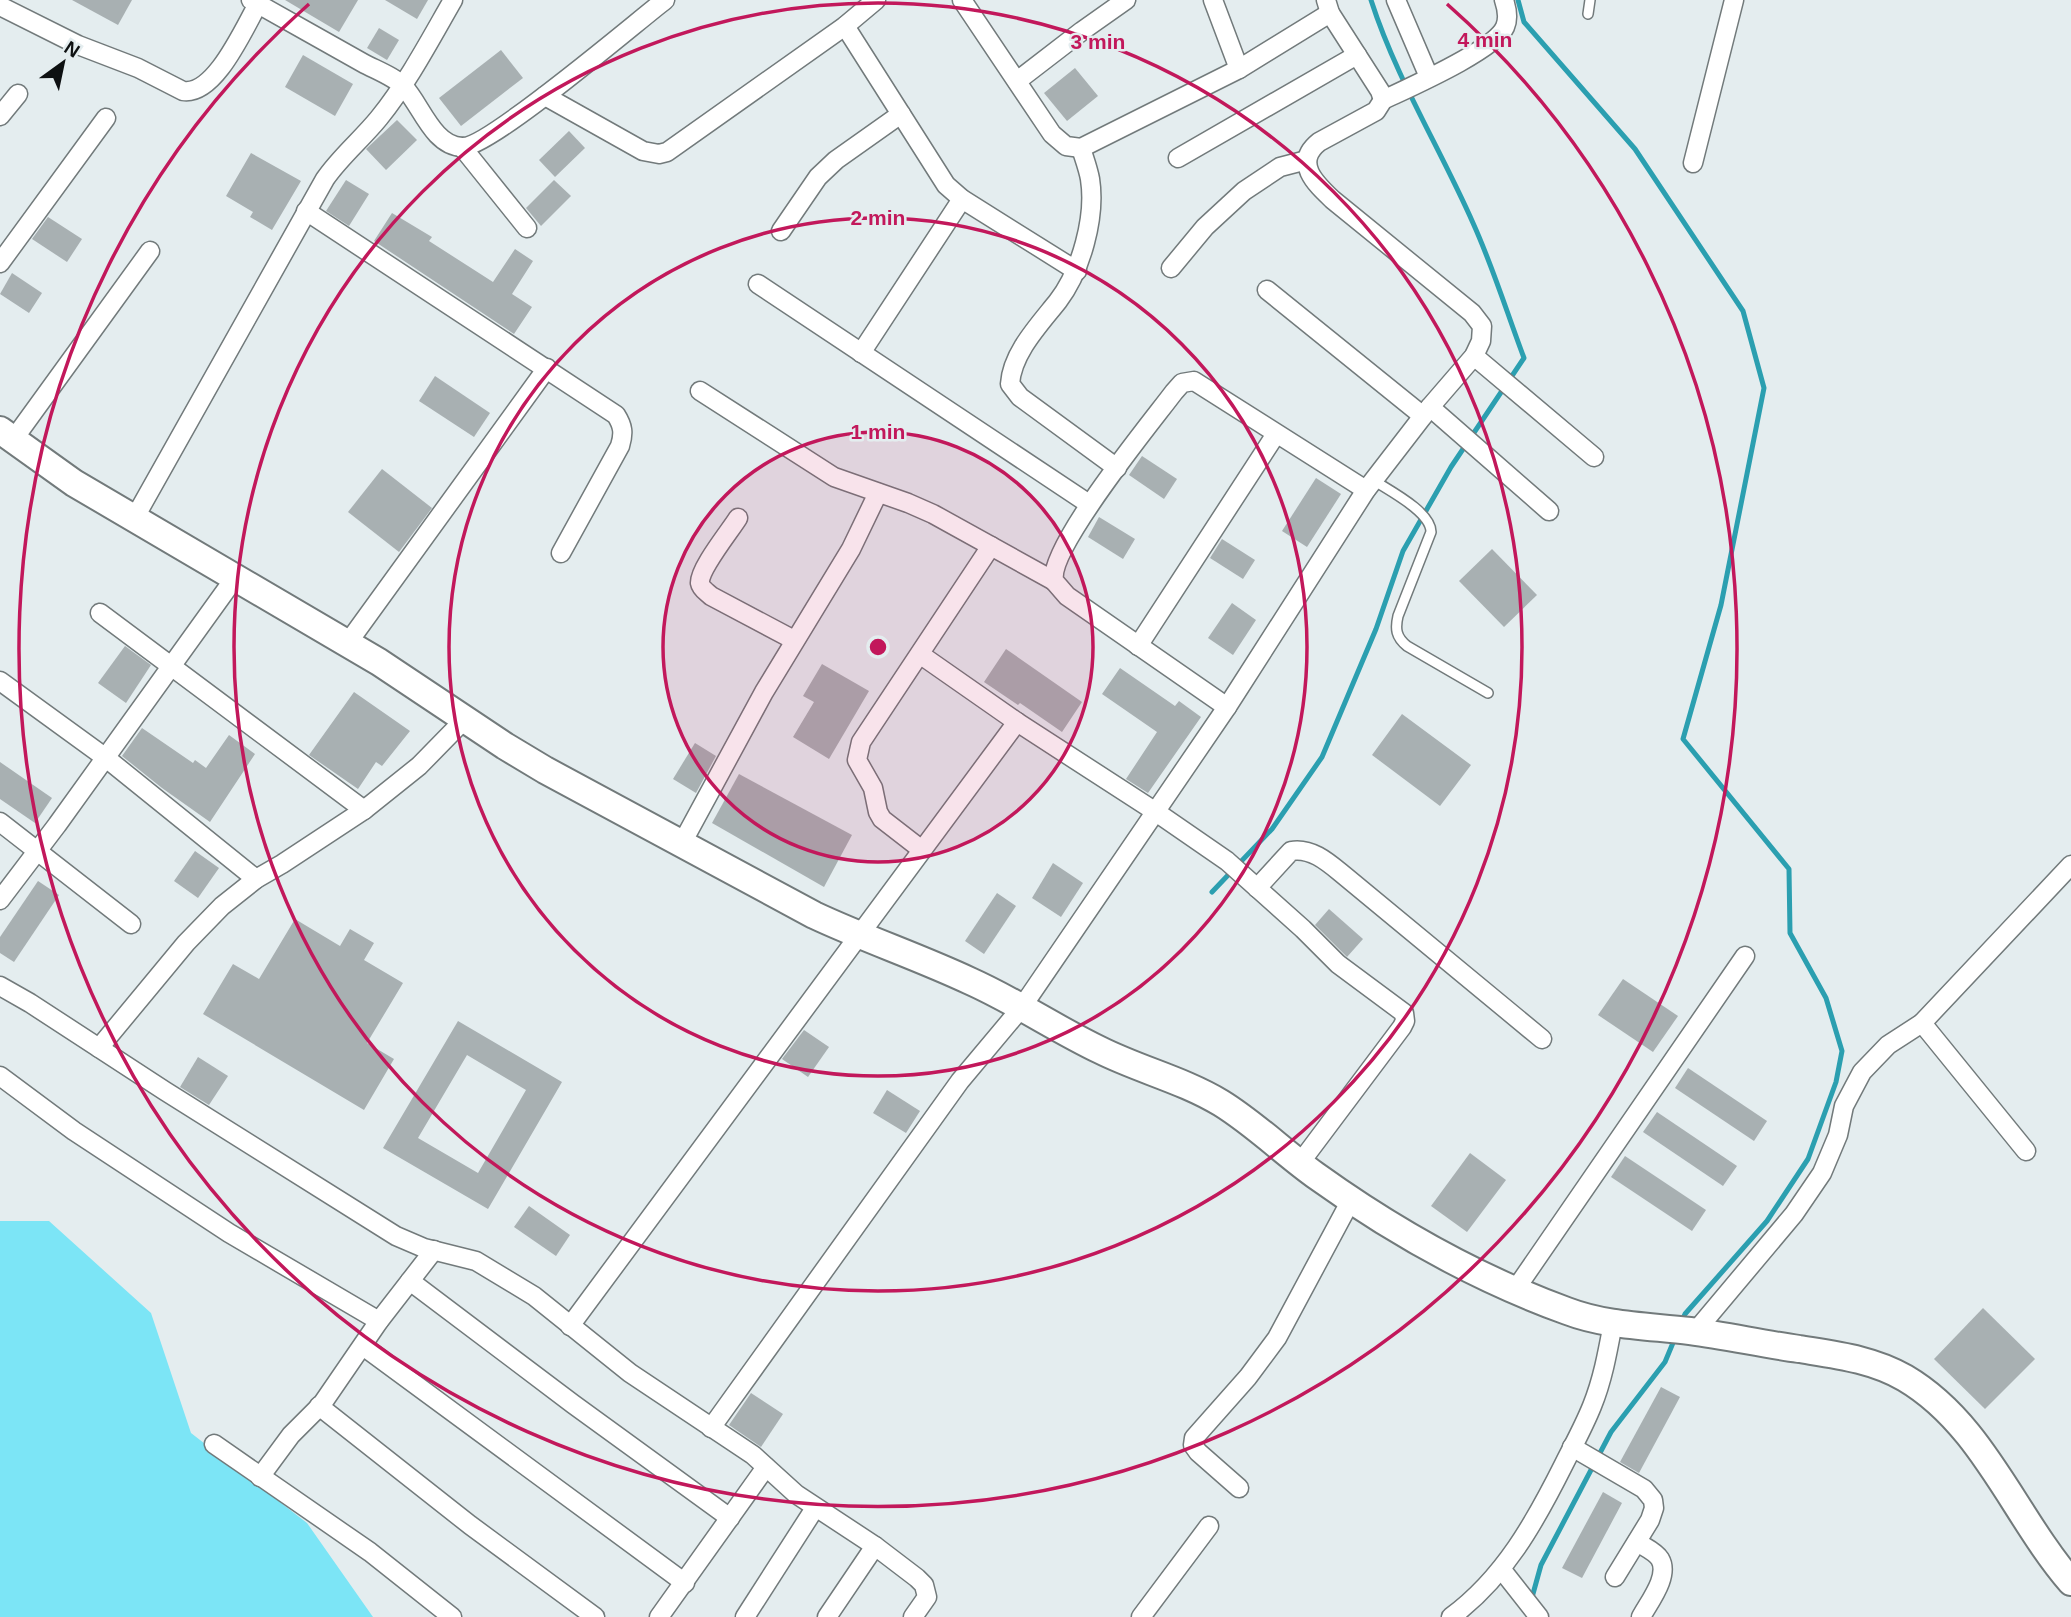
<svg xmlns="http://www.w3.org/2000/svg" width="2071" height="1617" font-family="Arial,sans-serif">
	<rect width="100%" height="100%" fill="#e4edef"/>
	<path fill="#7ce5f6" d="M 0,1221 L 49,1221 L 151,1313 L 191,1433 L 307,1523 L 373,1617 L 0,1617 Z"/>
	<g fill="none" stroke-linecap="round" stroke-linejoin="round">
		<g stroke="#2b9fb0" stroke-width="5">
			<path d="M 1518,0 L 1524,22 L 1635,149 L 1743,311 L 1764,388 L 1721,605 L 1683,739 L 1789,869 L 1790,933 L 1826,998 L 1842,1051 L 1836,1082 L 1808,1159 L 1767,1221 L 1685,1314 L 1681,1322"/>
			<path d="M 1212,892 L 1272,829 L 1322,757 L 1376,629 L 1403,551 L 1451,467 L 1524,358 C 1507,313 1493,267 1473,223 C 1440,148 1396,78 1371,0"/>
			<path d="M 1531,1601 L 1541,1565 L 1611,1432 L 1665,1362 L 1675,1338"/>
		</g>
	</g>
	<g fill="#a8b0b2" fill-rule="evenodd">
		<path d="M 72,0 L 132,0 L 118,25 Z"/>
		<path d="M 285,0 L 358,0 L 339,32 Z"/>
		<path d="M 385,0 L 428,0 L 417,19 Z"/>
		<path d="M 379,28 L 399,40 L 387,60 L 367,48 Z"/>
		<path d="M 501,50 L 523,78 L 461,126 L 439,98 Z"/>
		<path d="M 303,55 L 353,84 L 335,116 L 285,87 Z"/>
		<path d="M 1075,68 L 1098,96 L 1067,121 L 1044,93 Z"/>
		<path d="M 397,120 L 417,140 L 386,170 L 366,149 Z"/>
		<path d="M 569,131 L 585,148 L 555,177 L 539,160 Z"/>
		<path d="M 251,153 L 301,181 L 272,230 L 250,217 L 253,212 L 226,196 Z"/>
		<path d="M 346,180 L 369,194 L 349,226 L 326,211 Z"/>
		<path d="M 554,180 L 571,196 L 541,226 L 526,208 Z"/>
		<path d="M 392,213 L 432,237 L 429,241 L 493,282 L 515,249 L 533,261 L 512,294 L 532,307 L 514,334 L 374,241 Z"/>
		<path d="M 48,217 L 82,239 L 67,262 L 32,239 Z"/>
		<path d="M 12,273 L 42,293 L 29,313 L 0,294 Z"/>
		<path d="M 435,376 L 490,413 L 474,437 L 419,401 Z"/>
		<path d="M 1142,456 L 1177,479 L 1164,499 L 1129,475 Z"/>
		<path d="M 382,469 L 432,508 L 399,552 L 348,512 Z"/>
		<path d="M 1316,478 L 1341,494 L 1307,547 L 1282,531 Z"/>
		<path d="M 1099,517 L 1135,539 L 1123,559 L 1088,537 Z"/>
		<path d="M 1222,539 L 1255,560 L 1243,579 L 1210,558 Z"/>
		<path d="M 1492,549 L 1537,595 L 1504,627 L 1459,581 Z"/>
		<path d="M 1232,603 L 1256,620 L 1233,655 L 1208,638 Z"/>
		<path d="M 125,646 L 151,665 L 126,703 L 98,683 Z"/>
		<path d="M 1006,649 L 1082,702 L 1062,732 L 1020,703 L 1018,705 L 984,682 Z"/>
		<path d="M 822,664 L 869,691 L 829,759 L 793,737 L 814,702 L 803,696 Z"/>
		<path d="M 1120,668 L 1175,706 L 1179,701 L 1201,717 L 1148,793 L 1126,779 L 1157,732 L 1102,694 Z"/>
		<path d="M 354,692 L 410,731 L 382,766 L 376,762 L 358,789 L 309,755 Z"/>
		<path d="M 1402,714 L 1471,765 L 1440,806 L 1372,755 Z"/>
		<path d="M 142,728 L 193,763 L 195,760 L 206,768 L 229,735 L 255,754 L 210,822 L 162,788 L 122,756 Z"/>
		<path d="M 695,743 L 716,756 L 696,793 L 673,779 Z"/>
		<path d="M 0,762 L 52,798 L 35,823 L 0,799 Z"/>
		<path d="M 739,774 L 852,835 L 824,887 L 712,823 Z"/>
		<path d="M 195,851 L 219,868 L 198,898 L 174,881 Z"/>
		<path d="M 1053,863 L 1083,883 L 1061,917 L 1032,898 Z"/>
		<path d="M 38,881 L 59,895 L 14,962 L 0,953 L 0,937 Z"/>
		<path d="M 997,893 L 1016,906 L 984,954 L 965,941 Z"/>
		<path d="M 1329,909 L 1363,939 L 1347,957 L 1315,925 Z"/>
		<path d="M 295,919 L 340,946 L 350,929 L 374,943 L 364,960 L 403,983 L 367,1043 L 394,1059 L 364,1110 L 203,1014 L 233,964 L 259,979 Z"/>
		<path d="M 1623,979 L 1678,1016 L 1653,1052 L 1598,1015 Z"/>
		<path d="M 458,1021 L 562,1082 L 488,1209 L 383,1148 ZM 467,1055 L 526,1090 L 478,1173 L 418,1138 Z"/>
		<path d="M 804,1030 L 829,1047 L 808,1077 L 782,1059 Z"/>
		<path d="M 198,1057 L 228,1076 L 209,1105 L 180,1087 Z"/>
		<path d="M 1688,1068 L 1767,1121 L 1754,1141 L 1675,1088 Z"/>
		<path d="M 887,1090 L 920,1111 L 906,1133 L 873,1113 Z"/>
		<path d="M 1657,1112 L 1737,1166 L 1723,1186 L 1643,1132 Z"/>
		<path d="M 1470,1153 L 1506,1180 L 1467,1232 L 1431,1206 Z"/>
		<path d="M 1625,1156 L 1706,1210 L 1692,1231 L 1611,1177 Z"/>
		<path d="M 529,1206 L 570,1235 L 556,1256 L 514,1227 Z"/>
		<path d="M 1983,1308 L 2035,1359 L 1985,1409 L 1934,1359 Z"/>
		<path d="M 1661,1387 L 1680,1397 L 1639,1473 L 1620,1462 Z"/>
		<path d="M 751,1393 L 783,1414 L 761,1447 L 729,1425 Z"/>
		<path d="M 1603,1492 L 1622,1503 L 1582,1578 L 1562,1568 Z"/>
	</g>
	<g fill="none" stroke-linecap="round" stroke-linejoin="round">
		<g stroke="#727a7b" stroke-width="12">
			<g id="lane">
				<path d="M 1588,14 L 1590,0"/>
				<path d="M 1373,480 C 1390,491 1431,512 1431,532 L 1398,616 C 1395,629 1396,637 1407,646 L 1488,693"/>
			</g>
		</g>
		<g stroke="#727a7b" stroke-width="21">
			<g id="street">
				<path d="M 251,0 C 288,21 326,42 363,63 C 376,70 395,77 404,87 C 421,105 433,146 462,147 C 489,148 635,23 665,0"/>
				<path d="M 962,0 L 1052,134 L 1066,146 L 1081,148 L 1239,69 L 1330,13"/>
				<path d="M 1213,0 L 1239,69"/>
				<path d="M 1326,0 L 1330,13 L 1380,91 L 1383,100"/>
				<path d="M 1396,0 L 1429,77"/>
				<path d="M 0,6 L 78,45 L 138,68 L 183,91 C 215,96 244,28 258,4"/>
				<path d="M 845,26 L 946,185 L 962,199 L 1077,271"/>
				<path d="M 1017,81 L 1082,31 L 1126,0"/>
				<path d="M 545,96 L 643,151 L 659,154 L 667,152 L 845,26 L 876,0"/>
				<path d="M 0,116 L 18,94"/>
				<path d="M 462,147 L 527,228"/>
				<path d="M 1081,148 C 1084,158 1088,168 1090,179 C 1096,217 1081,271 1058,301 C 1039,325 1012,353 1010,384 L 1020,397 L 1117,468"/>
				<path d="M 1178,158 L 1357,55"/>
				<path d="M 1693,163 L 1734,0"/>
				<path d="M 306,211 L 616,415 C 623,426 624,433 620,446 L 561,553"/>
				<path d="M 781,231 L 818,177 L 836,160 L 901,114"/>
				<path d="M 0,263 L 106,118"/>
				<path d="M 1171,268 L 1205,227 L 1244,191 L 1280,167 L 1307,160"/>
				<path d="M 758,284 L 1089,504"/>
				<path d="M 1267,290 L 1423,416"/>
				<path d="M 861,353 L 962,199"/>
				<path d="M 1474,356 L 1594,457"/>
				<path d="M 700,391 L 834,477 L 908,503 L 933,514 L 1054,581"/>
				<path d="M 1430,407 L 1549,511"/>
				<path d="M 13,440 L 150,251"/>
				<path d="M 738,518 C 730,531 699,569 700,583 C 701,589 707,592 711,596 L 794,640"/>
				<path d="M 134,519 L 325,179 C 340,157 362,139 379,118 C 408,82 430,40 453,0"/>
				<path d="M 100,613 L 364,810"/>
				<path d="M 347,644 L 547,368"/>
				<path d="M 1138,646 L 1276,434"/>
				<path d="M 921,655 L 1017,722 L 1156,812 L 1227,861 L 1303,929 L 1338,964 L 1404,1013 L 1405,1021 L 1402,1027 L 1300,1163"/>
				<path d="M 0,681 L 106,758 L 256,879"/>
				<path d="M 1227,707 L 1067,596 L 1054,581 C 1048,548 1150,424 1174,392 L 1182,383 L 1194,381 L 1366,490"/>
				<path d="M 0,822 L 131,924"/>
				<path d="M 681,845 L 764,692 L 851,549 L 878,493"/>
				<path d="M 922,850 L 882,819 L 878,812 L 873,788 L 857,760 L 861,742 L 991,546"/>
				<path d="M 1257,888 L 1291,851 C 1313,847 1331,865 1346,877 L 1542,1039"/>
				<path d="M 0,900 L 57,825 L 234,579"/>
				<path d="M 0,986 L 30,1003 L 165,1091 L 396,1236 L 424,1248 L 476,1261 L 534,1296 L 630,1373 L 753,1455 L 796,1494 L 875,1546 L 917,1578 L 924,1585 L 927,1597 L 913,1617"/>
				<path d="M 1922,1023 L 2026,1151"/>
				<path d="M 99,1048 L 186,943 L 222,906 L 256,879 L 282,864 L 364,810 L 419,766 L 465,719"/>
				<path d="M 0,1076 L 74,1131 L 229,1233 L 379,1321"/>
				<path d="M 410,1281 L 573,1404 L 730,1518"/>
				<path d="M 1515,1290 L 1745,956"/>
				<path d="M 570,1326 L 1017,722"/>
				<path d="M 1695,1332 L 1794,1214 L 1822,1173 L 1838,1135 L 1844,1106 L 1862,1072 L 1888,1045 L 1922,1023 L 2071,865"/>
				<path d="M 363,1346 L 685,1583"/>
				<path d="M 319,1406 L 470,1525 L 595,1617"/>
				<path d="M 711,1428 L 960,1081 L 1022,1007 L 1227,707 L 1366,490 L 1430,407 L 1474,356 L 1481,341 L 1482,326 L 1472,313 L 1333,200 C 1316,184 1293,163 1319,142 L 1376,111 L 1383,100 C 1408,88 1495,50 1505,27 C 1509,18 1507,9 1504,0"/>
				<path d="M 214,1444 L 370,1552 L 452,1617"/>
				<path d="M 1572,1447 L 1644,1489 L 1653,1500 L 1654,1508 L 1650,1520 L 1615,1577"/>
				<path d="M 260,1477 L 291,1435 L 322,1404 L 379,1321 L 434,1250"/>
				<path d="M 1239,1488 L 1198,1452 L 1193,1445 L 1194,1438 L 1248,1377 L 1277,1338 L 1351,1200"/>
				<path d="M 1637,1542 C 1644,1547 1655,1551 1660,1559 C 1670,1576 1649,1602 1641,1617"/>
				<path d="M 1502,1570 L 1539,1617"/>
				<path d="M 659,1617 L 766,1467"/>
				<path d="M 745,1617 L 815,1508"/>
				<path d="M 827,1617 L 875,1546"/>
				<path d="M 1141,1617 L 1209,1526"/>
				<path d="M 1451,1617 C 1504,1578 1535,1522 1564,1464 C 1574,1444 1584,1426 1592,1406 C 1603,1379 1608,1350 1613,1323"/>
			</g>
		</g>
		<g stroke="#727a7b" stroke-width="30">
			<path id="secondary" d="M 0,430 L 74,483 L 379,662 L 505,746 L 545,770 L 814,915 C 865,939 919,957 970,981 C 1015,1001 1056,1029 1100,1050 C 1140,1070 1183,1080 1221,1103 C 1255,1124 1283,1152 1315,1175 C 1393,1231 1476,1278 1567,1311 C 1606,1326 1649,1326 1690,1331 C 1727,1336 1763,1344 1799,1349 C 1836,1355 1872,1359 1905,1378 C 1983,1424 2014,1516 2071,1582"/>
		</g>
		<use href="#lane" stroke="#fff" stroke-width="9"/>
		<use href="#street" stroke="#fff" stroke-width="18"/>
		<use href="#secondary" stroke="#fff" stroke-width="26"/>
	</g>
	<circle cx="878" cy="647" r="215" fill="#c2185b" fill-opacity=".12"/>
	<g fill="none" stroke="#c2185b" stroke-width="3.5">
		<circle cx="878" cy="647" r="215"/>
		<circle cx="878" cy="647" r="429"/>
		<circle cx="878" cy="647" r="644"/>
		<path d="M1447 4A859 859 0 1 1 309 4"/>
	</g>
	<circle cx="878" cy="647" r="10" fill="#c2185b" stroke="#e4edef" stroke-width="3.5"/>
	<g font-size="21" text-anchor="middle" font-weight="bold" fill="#c2185b" stroke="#e4edef" stroke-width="5" stroke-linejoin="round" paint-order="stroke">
		<text x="1485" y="47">4 min</text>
		<text x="1098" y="49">3 min</text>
		<text x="878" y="225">2 min</text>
		<text x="878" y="439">1 min</text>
	</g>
	<g transform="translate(63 63) rotate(33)" stroke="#e4edef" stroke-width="5" paint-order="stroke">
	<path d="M0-5L12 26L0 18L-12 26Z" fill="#0e1112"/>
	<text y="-10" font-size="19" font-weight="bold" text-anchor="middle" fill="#0e1112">N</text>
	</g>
</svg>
